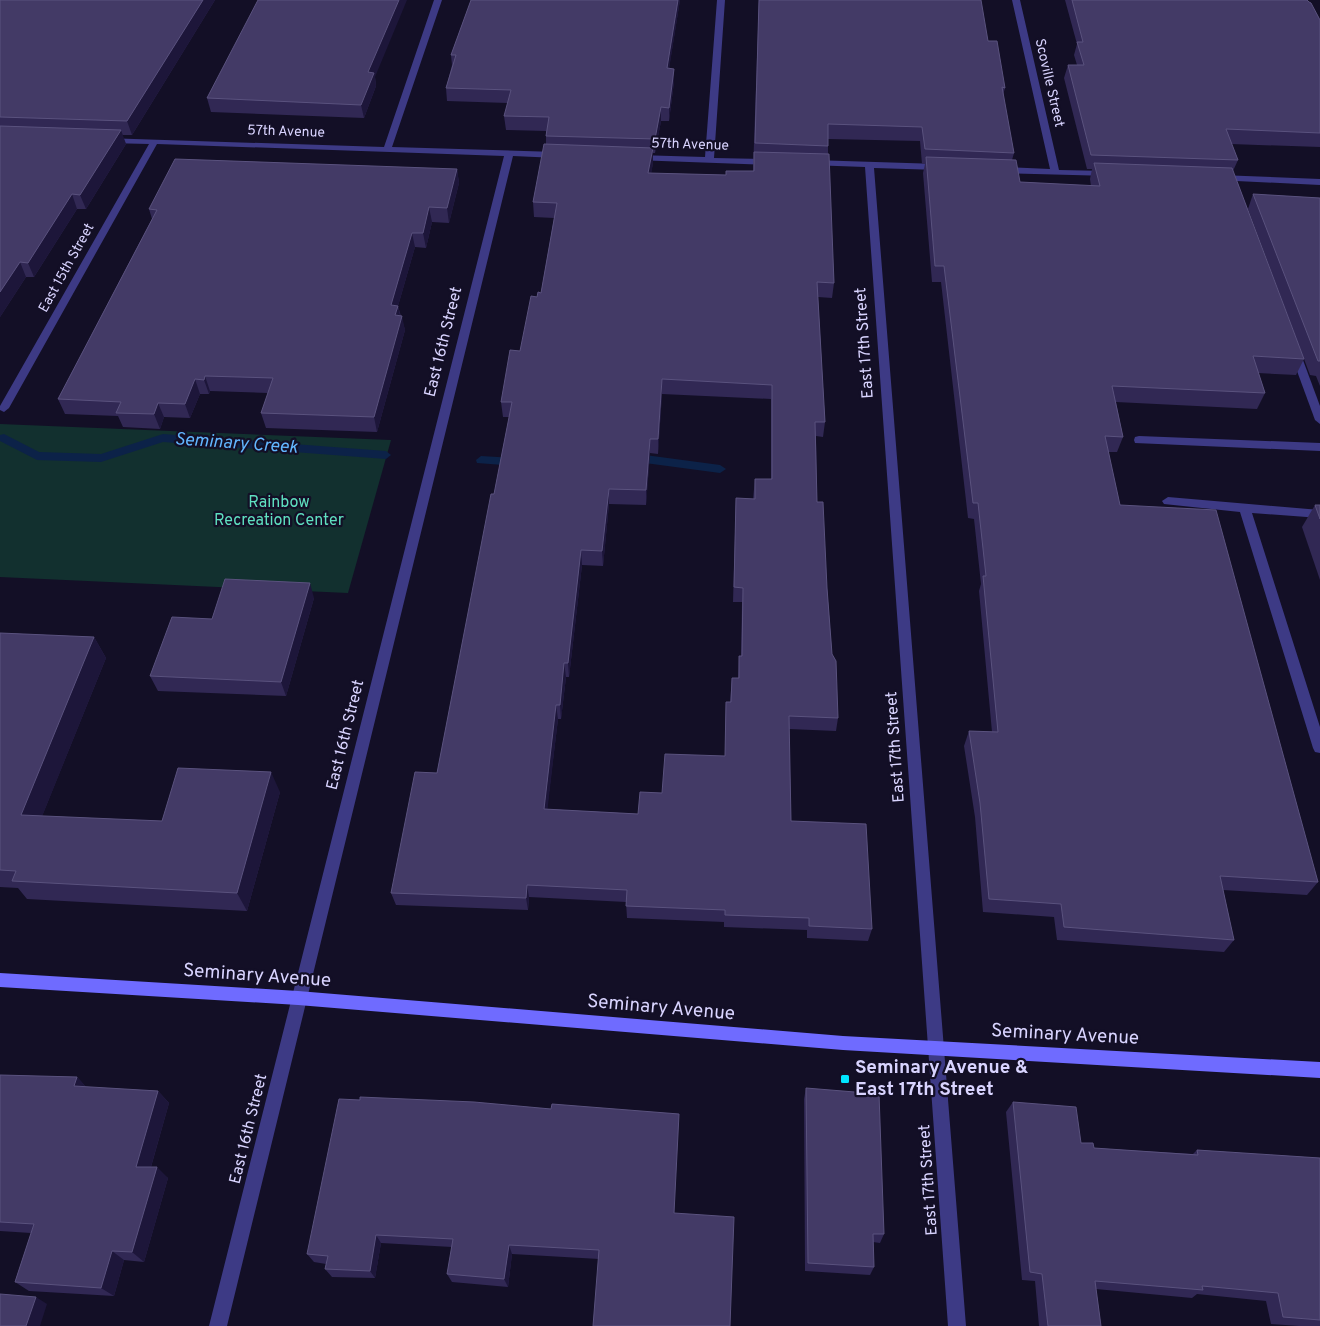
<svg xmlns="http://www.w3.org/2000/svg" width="1320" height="1326" font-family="Overpass,sans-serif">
	<rect width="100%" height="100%" fill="#130f26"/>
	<path fill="#12302f" d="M 0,424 L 391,440 L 348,593 L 0,577 Z"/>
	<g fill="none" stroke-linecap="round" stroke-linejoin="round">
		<g fill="#0c2248" fill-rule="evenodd">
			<path d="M 4,434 L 39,452 L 101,454 L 163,434 L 386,451 L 391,455 L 386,459 L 163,442 L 101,462 L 37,460 L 0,441 L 0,435 Z"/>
			<path d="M 645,455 L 720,465 L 726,469 L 720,473 L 645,463 L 633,465 L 628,461 L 629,458 Z"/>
			<path d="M 481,456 L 516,458 L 521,462 L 516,466 L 477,463 L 476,460 Z"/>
		</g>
		<g fill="#3d3a85" fill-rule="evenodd">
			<path d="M 1295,349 L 1300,352 L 1320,406 L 1320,424 L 1315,420 L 1290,352 Z"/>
			<path d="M 1139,436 L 1320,443 L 1320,451 L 1135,443 L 1134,440 L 1135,437 Z"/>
			<path d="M 1168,497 L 1320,510 L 1320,518 L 1252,513 L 1320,727 L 1320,753 L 1315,752 L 1313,748 L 1240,512 L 1164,504 L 1162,501 Z"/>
		</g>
		<g fill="#3d3a85" fill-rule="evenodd">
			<path d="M 434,0 L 442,0 L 392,147 L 557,152 L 561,155 L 557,158 L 513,156 L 227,1326 L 209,1326 L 504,156 L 157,144 L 9,408 L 4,412 L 0,410 L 0,406 L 149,144 L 107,143 L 103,140 L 104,138 L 384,147 Z"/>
			<path d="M 717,0 L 725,0 L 714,158 L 770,159 L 774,162 L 770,165 L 634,160 L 633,158 L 637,155 L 705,157 Z"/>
			<path d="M 1012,0 L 1020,0 L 1059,170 L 1107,171 L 1111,174 L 1110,176 L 1002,173 L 998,170 L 1002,167 L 1050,169 Z"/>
			<path d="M 812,160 L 939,164 L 943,167 L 939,170 L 874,168 L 966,1326 L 948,1326 L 865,167 L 809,165 L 809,161 Z"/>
			<path d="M 1219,175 L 1320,179 L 1320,185 L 1216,180 L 1215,178 Z"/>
		</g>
		<path fill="#6f6bff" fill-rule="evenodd" d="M 0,973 L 298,991 L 843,1036 L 1320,1062 L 1320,1078 L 843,1050 L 298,1005 L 0,987 Z"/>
	</g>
	<g fill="#312854" fill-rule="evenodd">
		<path d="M 0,0 L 215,0 L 132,135 L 122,135 L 126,144 L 86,209 L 77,209 L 34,277 L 26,277 L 0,317 Z"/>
		<path d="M 471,0 L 680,0 L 669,68 L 674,69 L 674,82 L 669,121 L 661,121 L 655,153 L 653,153 L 653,163 L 651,173 L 726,175 L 753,171 L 759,0 L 988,41 L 1005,88 L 1003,95 L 1014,153 L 1012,160 L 1020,182 L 1091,186 L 1090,179 L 1092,169 L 1087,169 L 1064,78 L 1068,65 L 1077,65 L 1074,55 L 1077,44 L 1065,0 L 1307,0 L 1320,20 L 1320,147 L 1231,144 L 1238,160 L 1233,171 L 1304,359 L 1296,375 L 1258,373 L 1265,393 L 1257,409 L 1116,402 L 1123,437 L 1117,452 L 1108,452 L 1120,505 L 1318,882 L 1307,895 L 1223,890 L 1234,940 L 1224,952 L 1057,940 L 1054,917 L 983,912 L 975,817 L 964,746 L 969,731 L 992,732 L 979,591 L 981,584 L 974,519 L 968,518 L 941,282 L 932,282 L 923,173 L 925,164 L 922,164 L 920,141 L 828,139 L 828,154 L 834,283 L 832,298 L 818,297 L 825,422 L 823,437 L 816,436 L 817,502 L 827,588 L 832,654 L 838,718 L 836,731 L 789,729 L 791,821 L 872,929 L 868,941 L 807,938 L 807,930 L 724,927 L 724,922 L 627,918 L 626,902 L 529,897 L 528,910 L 396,905 L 391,893 L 437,773 L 494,494 L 509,417 L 503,417 L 501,402 L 520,351 L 537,297 L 541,293 L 554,218 L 534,217 L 533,202 L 546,145 L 546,131 L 506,130 L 504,116 L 508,103 L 447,101 L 446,88 L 452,65 L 451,55 ZM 662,394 L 771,399 L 771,479 L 755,479 L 753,499 L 736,498 L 733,602 L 742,602 L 741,656 L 739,656 L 738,678 L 732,678 L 730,702 L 726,702 L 725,756 L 662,793 L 638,814 L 547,809 L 558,719 L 561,719 L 566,677 L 569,677 L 582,565 L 603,566 L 609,504 L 646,505 L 650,453 L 658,454 Z"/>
		<path d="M 375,77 L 376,86 L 364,118 L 211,112 L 207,98 Z"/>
		<path d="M 457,169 L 459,183 L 449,223 L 432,222 L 426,248 L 415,247 L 398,306 L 405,330 L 377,432 L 266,428 L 261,413 L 268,393 L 210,391 L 209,394 L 200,394 L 190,418 L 164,417 L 160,429 L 123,427 L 118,416 L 65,414 L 58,399 L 152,219 L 149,209 Z"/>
		<path d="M 1253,194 L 1320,198 L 1320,386 L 1316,376 L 1310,375 L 1248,209 Z"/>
		<path d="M 1315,505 L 1320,505 L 1320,580 L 1302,527 Z"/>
		<path d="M 314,598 L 286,696 L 158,691 L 150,676 L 212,619 Z"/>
		<path d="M 0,633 L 94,637 L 106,658 L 42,816 L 162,821 L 280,792 L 247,911 L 27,899 L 18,888 L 0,887 Z"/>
		<path d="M 0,1075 L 77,1077 L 86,1087 L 158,1091 L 169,1103 L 151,1167 L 168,1178 L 144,1262 L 124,1260 L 114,1296 L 29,1291 L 15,1282 L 31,1233 L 0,1231 Z"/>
		<path d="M 806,1088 L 884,1234 L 880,1243 L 873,1242 L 874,1267 L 870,1275 L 805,1271 L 804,1099 Z"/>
		<path d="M 360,1100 L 551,1109 L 679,1114 L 599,1259 L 512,1254 L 508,1287 L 452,1282 L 447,1274 L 452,1247 L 381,1243 L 375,1278 L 332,1277 L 325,1269 L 326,1264 L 314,1262 L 307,1254 Z"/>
		<path d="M 1013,1102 L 1081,1143 L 1094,1148 L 1193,1154 L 1197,1150 L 1320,1158 L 1320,1326 L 1299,1326 L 1271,1324 L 1266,1301 L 1197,1294 L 1192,1298 L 1096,1289 L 1101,1326 L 1039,1326 L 1035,1281 L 1022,1280 L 1006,1112 Z"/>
	</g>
	<g fill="#1d163a">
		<path d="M 203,0 L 215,0 L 132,135 L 127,121 Z"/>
		<path d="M 399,0 L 407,0 L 375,77 L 376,86 L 364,118 L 361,105 L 368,72 Z"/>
		<path d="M 678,0 L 680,0 L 667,82 L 667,68 Z"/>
		<path d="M 674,69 L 674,82 L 669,121 L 669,108 Z"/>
		<path d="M 661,107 L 661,121 L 655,153 L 655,139 Z"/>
		<path d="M 121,130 L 126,144 L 86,209 L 80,195 Z"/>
		<path d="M 653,148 L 653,163 L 649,187 L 648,173 Z"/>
		<path d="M 457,169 L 459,183 L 449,223 L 447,208 Z"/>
		<path d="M 72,194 L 77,209 L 34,277 L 28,263 Z"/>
		<path d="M 429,207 L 432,222 L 426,248 L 423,233 Z"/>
		<path d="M 412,233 L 415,247 L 394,320 L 391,305 Z"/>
		<path d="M 20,262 L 26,277 L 0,317 L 0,292 Z"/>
		<path d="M 398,306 L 401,320 L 402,316 L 405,330 L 377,432 L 374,417 Z"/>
		<path d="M 205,376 L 210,391 L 209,394 L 204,380 Z"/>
		<path d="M 195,379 L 200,394 L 190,418 L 185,404 Z"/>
		<path d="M 662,379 L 662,394 L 658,454 L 658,439 Z"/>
		<path d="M 158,403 L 164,417 L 160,429 L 154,414 Z"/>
		<path d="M 650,439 L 650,453 L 646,505 L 646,490 Z"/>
		<path d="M 609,489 L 609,504 L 603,566 L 602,551 Z"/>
		<path d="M 581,550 L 582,565 L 569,677 L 568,663 Z"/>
		<path d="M 310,583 L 314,598 L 286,696 L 281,682 Z"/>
		<path d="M 94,637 L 106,658 L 35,834 L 21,815 Z"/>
		<path d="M 564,663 L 566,677 L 561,719 L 560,705 Z"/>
		<path d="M 556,705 L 558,719 L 546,822 L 544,809 Z"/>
		<path d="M 271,772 L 280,792 L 247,911 L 237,893 Z"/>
		<path d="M 527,885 L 529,897 L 528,910 L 526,898 Z"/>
		<path d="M 77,1077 L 89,1090 L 74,1086 Z"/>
		<path d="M 158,1091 L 169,1103 L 148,1177 L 136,1167 Z"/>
		<path d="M 157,1167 L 168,1178 L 144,1262 L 132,1252 Z"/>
		<path d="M 376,1235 L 381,1243 L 375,1278 L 370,1271 Z"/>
		<path d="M 509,1245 L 512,1254 L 508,1287 L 504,1279 Z"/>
		<path d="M 112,1251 L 124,1260 L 114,1296 L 101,1288 Z"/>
		<path d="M 36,1297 L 47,1304 L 40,1326 L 26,1326 Z"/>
	</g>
	<g fill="#433a66" stroke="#5a527e" fill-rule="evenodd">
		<path d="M 0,0 L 203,0 L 127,121 L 0,117 Z"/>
		<path d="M 258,0 L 399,0 L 368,72 L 374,73 L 361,105 L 207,98 Z"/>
		<path d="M 471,0 L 678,0 L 667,68 L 674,69 L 669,108 L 661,107 L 655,139 L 546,136 L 549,117 L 504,116 L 511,90 L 446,88 L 456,55 L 451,55 Z"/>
		<path d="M 759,0 L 981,0 L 988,41 L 997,41 L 1005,88 L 1002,87 L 1014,153 L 925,149 L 922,127 L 828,124 L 828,146 L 755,143 Z"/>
		<path d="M 1072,0 L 1307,0 L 1309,2 L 1311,3 L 1320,20 L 1320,133 L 1226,129 L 1238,160 L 1091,155 L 1068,65 L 1084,65 L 1077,42 L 1083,42 Z"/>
		<path d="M 0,126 L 121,130 L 80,195 L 72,194 L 28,263 L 20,262 L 0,292 Z"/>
		<path d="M 544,144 L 653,148 L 648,173 L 726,175 L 726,171 L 754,171 L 754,152 L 829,154 L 834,283 L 817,282 L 825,422 L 815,422 L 817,502 L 823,502 L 827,588 L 832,654 L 836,661 L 838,718 L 789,716 L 791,821 L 866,824 L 872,929 L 809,926 L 809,918 L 725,915 L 725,910 L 626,906 L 627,890 L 527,885 L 526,898 L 391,893 L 415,772 L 437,773 L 491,494 L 494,494 L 512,402 L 501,402 L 510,350 L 520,351 L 531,296 L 537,297 L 538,292 L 541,293 L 557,203 L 533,202 ZM 662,379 L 772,385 L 772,479 L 755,479 L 755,499 L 736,498 L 734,587 L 743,588 L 742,656 L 739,656 L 739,678 L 732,678 L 731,702 L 726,702 L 725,756 L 665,754 L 662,793 L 640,792 L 638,814 L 544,809 L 556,705 L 560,705 L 564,663 L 568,663 L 581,550 L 602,551 L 609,489 L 646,490 L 650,439 L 658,439 Z"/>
		<path d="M 926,157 L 1016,160 L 1020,182 L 1100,186 L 1094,163 L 1232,168 L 1304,359 L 1253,356 L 1265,393 L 1112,386 L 1123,437 L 1105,436 L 1120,505 L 1216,510 L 1318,882 L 1220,876 L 1234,940 L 1064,927 L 1061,904 L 989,899 L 980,803 L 969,731 L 998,732 L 983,576 L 986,576 L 978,503 L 973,503 L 944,266 L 935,266 Z"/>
		<path d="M 175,159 L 457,169 L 447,208 L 429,207 L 423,233 L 412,233 L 391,305 L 398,306 L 395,315 L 402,316 L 374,417 L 261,413 L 273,378 L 205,376 L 204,380 L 195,379 L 185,404 L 158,403 L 154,414 L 116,413 L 121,402 L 58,399 L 157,210 L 149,209 Z"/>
		<path d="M 1253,194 L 1320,198 L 1320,361 L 1318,361 Z"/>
		<path d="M 1315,505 L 1320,505 L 1320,519 Z"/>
		<path d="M 225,579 L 310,583 L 281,682 L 150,676 L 172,617 L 212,619 Z"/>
		<path d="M 0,633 L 94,637 L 21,815 L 162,821 L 178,768 L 271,772 L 237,893 L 12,881 L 16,871 L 0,870 Z"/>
		<path d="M 0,1075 L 77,1077 L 74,1086 L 158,1091 L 136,1167 L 157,1167 L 132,1252 L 112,1251 L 101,1288 L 15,1282 L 34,1224 L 0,1222 Z"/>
		<path d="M 806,1088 L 879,1094 L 884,1234 L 873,1234 L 874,1267 L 808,1263 Z"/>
		<path d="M 360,1097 L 474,1102 L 551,1109 L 552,1104 L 679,1114 L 674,1213 L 734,1217 L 730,1326 L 593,1326 L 599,1250 L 509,1245 L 504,1279 L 447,1274 L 453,1239 L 376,1235 L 370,1271 L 325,1269 L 328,1256 L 307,1254 L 339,1099 L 360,1100 Z"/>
		<path d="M 1013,1102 L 1076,1107 L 1081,1143 L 1093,1143 L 1094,1148 L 1198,1155 L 1197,1150 L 1320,1158 L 1320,1320 L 1283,1317 L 1278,1293 L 1202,1286 L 1203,1290 L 1095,1281 L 1101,1326 L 1048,1326 L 1042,1274 L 1030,1272 Z"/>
		<path d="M 0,1294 L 36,1297 L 26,1326 L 0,1326 Z"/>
	</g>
	<rect fill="#00e5ff" stroke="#130f26" stroke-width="2" x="840" y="1074" width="10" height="10" rx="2.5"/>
	<g text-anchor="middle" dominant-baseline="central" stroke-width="4.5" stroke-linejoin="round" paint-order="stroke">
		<g font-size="14" fill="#d9d4ff" stroke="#130f26">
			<text transform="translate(1049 83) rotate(77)">Scoville Street</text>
			<text transform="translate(286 132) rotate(2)">57th Avenue</text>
			<text transform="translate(690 145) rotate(2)">57th Avenue</text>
			<text transform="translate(67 268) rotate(-61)">East 15th Street</text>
		</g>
		<g font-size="16" fill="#d9d4ff" stroke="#130f26">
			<text transform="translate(444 342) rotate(-76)">East 16th Street</text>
			<text transform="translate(865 343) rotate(-94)">East 17th Street</text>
			<text transform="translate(346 735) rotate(-76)">East 16th Street</text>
			<text transform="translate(896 747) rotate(-94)">East 17th Street</text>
			<text transform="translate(249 1129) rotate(-76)">East 16th Street</text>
			<text transform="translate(929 1180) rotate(-94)">East 17th Street</text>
		</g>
		<g font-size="16" fill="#5fe0c0" stroke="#130f26">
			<text x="279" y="503">Rainbow<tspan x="279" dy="18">Recreation Center</tspan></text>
		</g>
		<g font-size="18" font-style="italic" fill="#62b6ff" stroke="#130f26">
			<text transform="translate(236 444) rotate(4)">Seminary Creek</text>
		</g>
		<g font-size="19" fill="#d9d4ff" stroke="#130f26">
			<text transform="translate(257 976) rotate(4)">Seminary Avenue</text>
			<text transform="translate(661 1008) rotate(5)">Seminary Avenue</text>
			<text transform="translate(1065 1035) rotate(3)">Seminary Avenue</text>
		</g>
		<g font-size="19" font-weight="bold" fill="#d9d4ff" stroke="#130f26" text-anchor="start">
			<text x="855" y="1068">Seminary Avenue &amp;<tspan x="855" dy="22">East 17th Street</tspan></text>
		</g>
	</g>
</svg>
